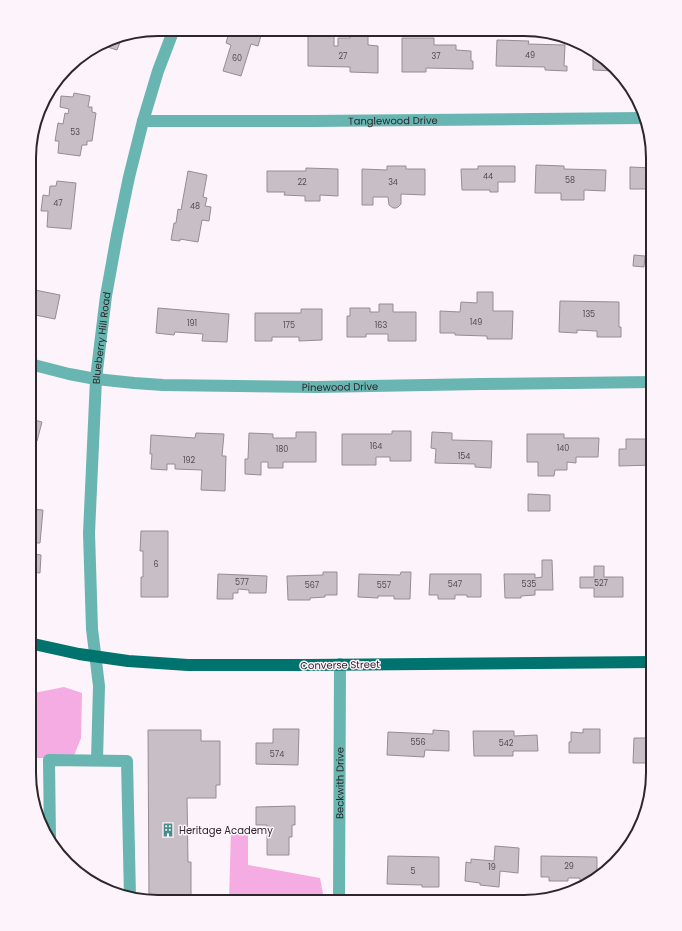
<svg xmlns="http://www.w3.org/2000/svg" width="682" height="931" font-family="Poppins,sans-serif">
	<rect width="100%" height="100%" fill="#fdf3fa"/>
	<g fill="#f4ace3">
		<path d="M 64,687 L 82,693 L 81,738 L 73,758 L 33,758 L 29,756 L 29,694 Z"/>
		<path d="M 231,830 L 248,836 L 248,865 L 320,878 L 324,899 L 262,898 L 262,901 L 229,901 Z"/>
	</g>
	<g fill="#c8bec5" stroke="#968d94">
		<path d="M 230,29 L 255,29 L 262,32 L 258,46 L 251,44 L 241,76 L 223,71 L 231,45 L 226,43 Z"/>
		<path d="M 308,34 L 334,34 L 334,46 L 338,46 L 338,38 L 350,38 L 350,35 L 368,35 L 368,45 L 378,46 L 378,73 L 350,72 L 350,67 L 308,66 Z"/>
		<path d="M 123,35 L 117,50 L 101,45 L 116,36 Z"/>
		<path d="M 402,38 L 434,38 L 434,45 L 456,45 L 456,50 L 471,51 L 471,61 L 473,61 L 473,69 L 426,68 L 426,72 L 402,72 Z"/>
		<path d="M 497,40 L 529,41 L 528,44 L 565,45 L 564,66 L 567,66 L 567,71 L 545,70 L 545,67 L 496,66 Z"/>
		<path d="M 593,52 L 602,56 L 614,71 L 593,70 Z"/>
		<path d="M 74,93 L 90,96 L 88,107 L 92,107 L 92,112 L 96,113 L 92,141 L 87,141 L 87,145 L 82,145 L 80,156 L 58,153 L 59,141 L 55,141 L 58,123 L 63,124 L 65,113 L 68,114 L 69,109 L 60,107 L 61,96 L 73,97 Z"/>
		<path d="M 536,165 L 564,166 L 564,169 L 606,170 L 605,191 L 584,190 L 584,200 L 561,200 L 561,193 L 535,193 Z"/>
		<path d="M 387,166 L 406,166 L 406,169 L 425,169 L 425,195 L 401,194 L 401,204 L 398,207 L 396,208 L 393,208 L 389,205 L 388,197 L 373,197 L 373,205 L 362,205 L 362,169 L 387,170 Z"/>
		<path d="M 478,166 L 515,166 L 515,182 L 498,182 L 498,192 L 490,192 L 490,190 L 462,190 L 461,169 L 478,169 Z"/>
		<path d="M 630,167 L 653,168 L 653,196 L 650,196 L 650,189 L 630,189 Z"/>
		<path d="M 306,168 L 338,169 L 338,196 L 320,195 L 320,201 L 305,201 L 305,196 L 284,195 L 285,192 L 267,192 L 267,171 L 306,171 Z"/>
		<path d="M 188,171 L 207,175 L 203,197 L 207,198 L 205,206 L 211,207 L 209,221 L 202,220 L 198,242 L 180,239 L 180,241 L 171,240 L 174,223 L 176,223 L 178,209 L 181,210 Z"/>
		<path d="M 57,181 L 76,183 L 71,229 L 47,227 L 48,211 L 41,211 L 43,195 L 49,196 L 50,186 L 56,186 Z"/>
		<path d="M 634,255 L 645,256 L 644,267 L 633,266 Z"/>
		<path d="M 30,289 L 60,295 L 55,319 L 30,314 Z"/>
		<path d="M 477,292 L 493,292 L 493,311 L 513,311 L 512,339 L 487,339 L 487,336 L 455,335 L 455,333 L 440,333 L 440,311 L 460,312 L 461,302 L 477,303 Z"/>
		<path d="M 560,301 L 619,302 L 619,327 L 621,327 L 621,337 L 597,337 L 597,331 L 577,330 L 577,333 L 559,332 Z"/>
		<path d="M 379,304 L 393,304 L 393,312 L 416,312 L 416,341 L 388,341 L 388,334 L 366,334 L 366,337 L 347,337 L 347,316 L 350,316 L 350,308 L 370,308 L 370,312 L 379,312 Z"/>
		<path d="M 158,308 L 229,314 L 227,342 L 202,341 L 203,334 L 175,332 L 174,335 L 156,333 Z"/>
		<path d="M 301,309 L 322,309 L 322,340 L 299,341 L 299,337 L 272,337 L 272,341 L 255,341 L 255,313 L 301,313 Z"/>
		<path d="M 30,416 L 31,416 L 30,419 L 42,422 L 37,441 L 33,440 L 31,449 L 30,448 Z"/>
		<path d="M 392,431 L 411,431 L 411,461 L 390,461 L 390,457 L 376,457 L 376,465 L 342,465 L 342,434 L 392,434 Z"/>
		<path d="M 296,432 L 316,432 L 316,462 L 283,462 L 283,468 L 268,468 L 268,462 L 261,462 L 261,475 L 245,474 L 245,459 L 248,459 L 249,433 L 273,434 L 273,438 L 296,438 Z"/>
		<path d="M 432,432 L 452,433 L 452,440 L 492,441 L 491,468 L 475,467 L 475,464 L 435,463 L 436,449 L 431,448 Z"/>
		<path d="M 196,433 L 224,434 L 222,456 L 226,456 L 225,491 L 201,490 L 202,470 L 175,469 L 175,464 L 167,464 L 167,470 L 151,469 L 152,454 L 150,454 L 151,435 L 195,438 Z"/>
		<path d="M 527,434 L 564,434 L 564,438 L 599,438 L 598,457 L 576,457 L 576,463 L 567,462 L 567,470 L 555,470 L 554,476 L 538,476 L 538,462 L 527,462 Z"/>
		<path d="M 626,439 L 653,439 L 653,465 L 619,466 L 619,449 L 626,449 Z"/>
		<path d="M 528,494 L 550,495 L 550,511 L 528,511 Z"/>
		<path d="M 29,509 L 43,510 L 40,543 L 35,543 L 34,554 L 41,555 L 40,573 L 29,572 Z"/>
		<path d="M 141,531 L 168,531 L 168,597 L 141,597 L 141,577 L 143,577 L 143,551 L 140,551 Z"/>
		<path d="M 542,560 L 552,560 L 553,590 L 535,590 L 535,595 L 521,596 L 521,598 L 505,598 L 504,574 L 535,574 L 535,578 L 542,577 Z"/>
		<path d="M 594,566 L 604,566 L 604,577 L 623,577 L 623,597 L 594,597 L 594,588 L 580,588 L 580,577 L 594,577 Z"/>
		<rect x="647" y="568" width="6" height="23"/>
		<path d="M 323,572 L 337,572 L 337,595 L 325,595 L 325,597 L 310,598 L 310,600 L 288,600 L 287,576 L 323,575 Z"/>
		<path d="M 401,572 L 411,572 L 410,599 L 394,599 L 394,596 L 378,596 L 378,598 L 358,597 L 359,574 L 400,575 Z"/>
		<path d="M 218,574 L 267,576 L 266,593 L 249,593 L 249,590 L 238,589 L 238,593 L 233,593 L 233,599 L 217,599 Z"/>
		<path d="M 430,574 L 481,574 L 481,597 L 467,597 L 467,595 L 455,595 L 455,599 L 438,599 L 438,595 L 429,595 Z"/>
		<path d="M 273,729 L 299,729 L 298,765 L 256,764 L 256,743 L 273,743 Z"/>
		<path d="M 583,729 L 600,729 L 600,753 L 569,753 L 569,742 L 571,742 L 571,732 L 583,733 Z"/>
		<path d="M 148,730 L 201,730 L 201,741 L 220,741 L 220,785 L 216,785 L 216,798 L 187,798 L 188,862 L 191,862 L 191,901 L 149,901 Z"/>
		<path d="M 433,730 L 449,731 L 449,751 L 425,750 L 424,757 L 387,755 L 388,732 L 433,734 Z"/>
		<path d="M 473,731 L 514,731 L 514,736 L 537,735 L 538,751 L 513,751 L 513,756 L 474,756 Z"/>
		<path d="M 634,738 L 653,738 L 653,763 L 633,763 Z"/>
		<path d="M 295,806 L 295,825 L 292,825 L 292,837 L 289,837 L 289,855 L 267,855 L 267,825 L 256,825 L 256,807 Z"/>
		<path d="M 495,846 L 519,848 L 518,873 L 500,871 L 499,887 L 480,885 L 480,883 L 465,881 L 466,862 L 471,863 L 471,859 L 494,861 Z"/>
		<path d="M 388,856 L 439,857 L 439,887 L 422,887 L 422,885 L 387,884 Z"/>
		<path d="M 541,856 L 597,857 L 597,875 L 585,885 L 580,885 L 580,878 L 568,878 L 568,881 L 549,881 L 549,877 L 541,877 Z"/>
	</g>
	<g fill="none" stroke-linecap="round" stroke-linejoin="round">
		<g stroke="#69b5b1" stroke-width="12">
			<path id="s1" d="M 143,121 L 313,121 L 644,118"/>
			<path id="s2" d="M 30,364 L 69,374 L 96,379 L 134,383 L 163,385 L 316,387 L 481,384 L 653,382"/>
			<path id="s3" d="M 97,760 L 99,686 L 92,629 L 89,533 L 96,379 L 100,345 L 106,296 L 117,235 L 129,177 L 143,121 L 158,71 L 174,29"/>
			<path d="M 50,839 L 49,760 L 127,761 L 130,897"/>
			<path id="s4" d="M 339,901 L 340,664"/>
		</g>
		<path stroke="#00736f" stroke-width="12" d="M 29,643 L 79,654 L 128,661 L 188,665 L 308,665 L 653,662"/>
	</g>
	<defs>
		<g id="building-bare" transform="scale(1.08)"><path d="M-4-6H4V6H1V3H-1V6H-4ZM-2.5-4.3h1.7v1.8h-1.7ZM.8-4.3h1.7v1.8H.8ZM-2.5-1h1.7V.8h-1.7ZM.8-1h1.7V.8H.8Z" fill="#458d89" stroke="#fdf3fa" stroke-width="2.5" paint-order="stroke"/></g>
	</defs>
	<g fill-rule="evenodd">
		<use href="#building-bare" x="168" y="830"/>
	</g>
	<g text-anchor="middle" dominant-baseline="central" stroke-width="3" stroke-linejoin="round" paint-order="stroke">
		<g font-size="8" fill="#524d51">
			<text x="530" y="55">49</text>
			<text x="343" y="56">27</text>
			<text x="436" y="56">37</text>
			<text x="237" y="58">60</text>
			<text x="75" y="132">53</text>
			<text x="488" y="176">44</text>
			<text x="570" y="180">58</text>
			<text x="302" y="182">22</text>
			<text x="393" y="182">34</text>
			<text x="58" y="203">47</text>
			<text x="195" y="206">48</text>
			<text x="589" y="314">135</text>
			<text x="476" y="322">149</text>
			<text x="192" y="323">191</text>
			<text x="289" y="325">175</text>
			<text x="381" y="325">163</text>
			<text x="376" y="446">164</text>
			<text x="563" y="448">140</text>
			<text x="282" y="449">180</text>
			<text x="464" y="456">154</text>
			<text x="189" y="460">192</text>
			<text x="156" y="564">6</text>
			<text x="242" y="582">577</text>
			<text x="601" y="583">527</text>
			<text x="455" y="584">547</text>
			<text x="529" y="584">535</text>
			<text x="312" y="585">567</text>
			<text x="384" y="585">557</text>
			<text x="418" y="742">556</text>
			<text x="506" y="743">542</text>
			<text x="277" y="754">574</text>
			<text x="569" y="866">29</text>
			<text x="492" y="867">19</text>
			<text x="413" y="871">5</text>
		</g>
		<g font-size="10" fill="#2b272a" stroke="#fdf3fa">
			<text stroke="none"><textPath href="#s1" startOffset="250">Tanglewood Drive</textPath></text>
			<text stroke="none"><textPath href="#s3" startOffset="423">Blueberry Hill Road</textPath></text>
			<text stroke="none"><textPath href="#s2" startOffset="312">Pinewood Drive</textPath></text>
			<text transform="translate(340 665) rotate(-1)">Converse Street</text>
			<text stroke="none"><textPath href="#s4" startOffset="118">Beckwith Drive</textPath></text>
		</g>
		<g font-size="10" fill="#2b272a" stroke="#fdf3fa" text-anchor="start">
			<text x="179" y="830">Heritage Academy</text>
		</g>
	</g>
	<path d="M0 0H682V931H0ZM158 36H524A122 122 0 0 1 646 158V773A122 122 0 0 1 524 895H158A122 122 0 0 1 36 773V158A122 122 0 0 1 158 36Z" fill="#fdf3fa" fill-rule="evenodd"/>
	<path fill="none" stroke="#2b272a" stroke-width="2" d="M158 36H524A122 122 0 0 1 646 158V773A122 122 0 0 1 524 895H158A122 122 0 0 1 36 773V158A122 122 0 0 1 158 36Z"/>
</svg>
